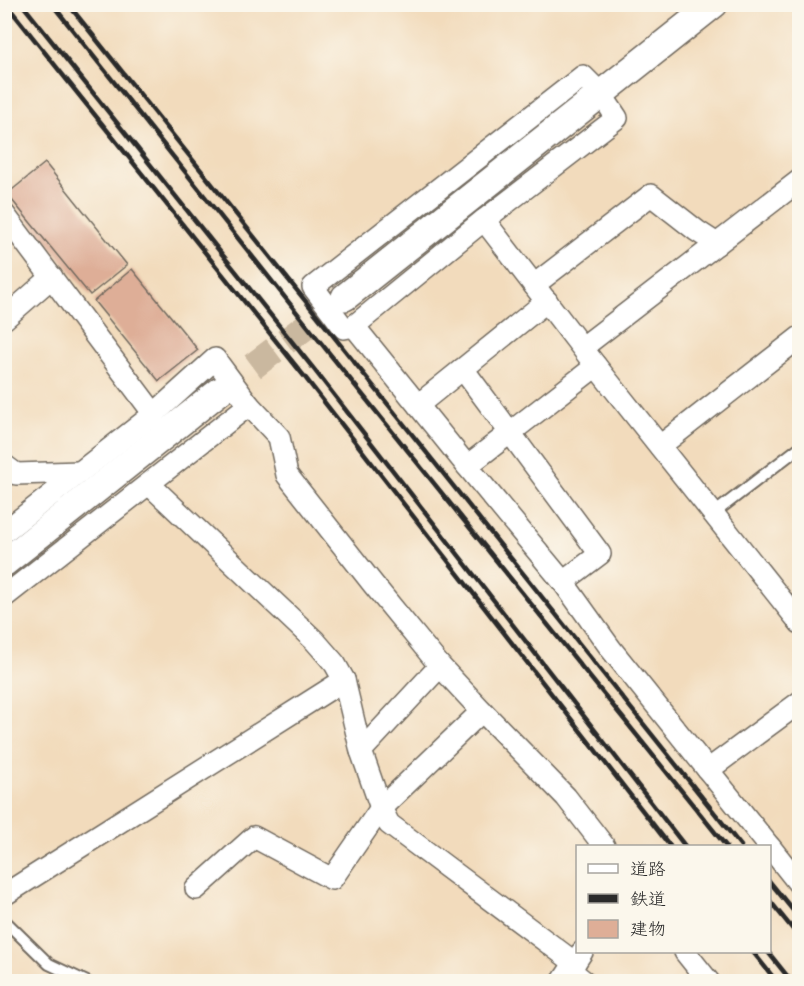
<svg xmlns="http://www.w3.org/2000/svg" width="804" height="986" font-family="Delius,'Klee One',sans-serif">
	<rect width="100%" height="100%" fill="#fbf7ec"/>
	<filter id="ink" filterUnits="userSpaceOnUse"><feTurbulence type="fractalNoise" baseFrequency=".0167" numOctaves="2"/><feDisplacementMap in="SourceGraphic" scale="12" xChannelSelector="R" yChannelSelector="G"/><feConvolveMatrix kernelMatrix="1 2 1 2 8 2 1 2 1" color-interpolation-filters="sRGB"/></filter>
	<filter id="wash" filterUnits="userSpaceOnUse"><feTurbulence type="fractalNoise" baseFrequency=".008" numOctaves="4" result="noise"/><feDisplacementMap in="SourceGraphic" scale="24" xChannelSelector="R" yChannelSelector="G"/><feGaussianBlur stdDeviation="1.35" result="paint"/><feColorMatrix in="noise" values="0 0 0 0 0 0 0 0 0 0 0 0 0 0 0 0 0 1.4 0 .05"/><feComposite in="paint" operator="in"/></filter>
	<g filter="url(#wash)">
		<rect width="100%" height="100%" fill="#f2dbbc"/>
		<g id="blocks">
			<g fill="#deae97">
				<path d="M 45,163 L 127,265 L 90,295 L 7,194 Z"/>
				<path d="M 132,269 L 198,350 L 159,381 L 94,301 Z"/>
			</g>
		</g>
	</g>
	<g filter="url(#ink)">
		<use href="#blocks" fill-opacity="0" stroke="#71695e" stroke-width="1.5"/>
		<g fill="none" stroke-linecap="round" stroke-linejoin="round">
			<path stroke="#cab89f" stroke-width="27" stroke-dasharray="27 14" stroke-linecap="butt" d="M 220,391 L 345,297"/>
			<g stroke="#71695e" stroke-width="14">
				<g id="service">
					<path d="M 713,514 L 800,447"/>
					<path d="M 4,920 L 49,964 L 87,982"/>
				</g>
			</g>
			<g stroke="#71695e" stroke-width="24">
				<g id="minor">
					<path d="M 583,76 L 601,94 L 617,118 L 484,220 L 354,326 L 344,328 L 313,287 Z"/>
					<path d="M 4,214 L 154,414"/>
					<path d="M 484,220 L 596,366 L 800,623"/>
					<path d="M 534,285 L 651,195 L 697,231 L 717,244"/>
					<path d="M 4,319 L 52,277"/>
					<path d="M 354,326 L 467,466 L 563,582 L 611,649 L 769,846"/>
					<path d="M 583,347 L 800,180"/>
					<path d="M 463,369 L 600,554 L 563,582"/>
					<path d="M 249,405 L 279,437 L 287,475 L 373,584 L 440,666 L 482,711 L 566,797 L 604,846"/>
					<path d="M 418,405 L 547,301"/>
					<path d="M 660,446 L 800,337"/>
					<path d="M 4,465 L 16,474 L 80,472"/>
					<path d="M 467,466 L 596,366"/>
					<path d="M 149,484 L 315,641 L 335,664 L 344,680 L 361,751 L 381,808 L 389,824 L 575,963"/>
					<path d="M 4,532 L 154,414 L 215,359 L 249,405 L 4,597"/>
					<path d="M 361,751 L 440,666"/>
					<path d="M 708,770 L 800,702"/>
					<path d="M 770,847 L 800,885"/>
					<path d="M 196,889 L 254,837 L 332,879 L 381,808 L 482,711"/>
					<path d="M 4,895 L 344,680"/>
					<path d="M 685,952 L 709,982"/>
					<path d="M 570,970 L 585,982"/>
					<path d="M 562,982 L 582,952"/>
				</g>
			</g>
			<g stroke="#71695e" stroke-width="30">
				<g id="tertiary">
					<path d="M 345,297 L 714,4"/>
					<path d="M 4,563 L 220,391"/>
				</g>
			</g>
			<use href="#service" stroke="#fff" stroke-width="10"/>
			<use href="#minor" stroke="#fff" stroke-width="21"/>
			<use href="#tertiary" stroke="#fff" stroke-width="27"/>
			<g stroke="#2b2b2b" stroke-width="4.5">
				<path d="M 6,4 L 304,376 L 670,846"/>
				<path d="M 22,4 L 313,368 L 685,846"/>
				<path d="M 52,4 L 329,353 L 726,846"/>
				<path d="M 68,4 L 741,846"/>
				<path d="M 770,882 L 800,919"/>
				<path d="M 770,901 L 800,938"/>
				<path d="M 753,952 L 777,982"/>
				<path d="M 768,952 L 792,982"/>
			</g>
		</g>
	</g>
	<rect width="804" height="986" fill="none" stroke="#fbf7ec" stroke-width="24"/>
	<rect x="576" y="845" width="195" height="108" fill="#fbf7ec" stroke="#a8a59f" stroke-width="1.5"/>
	<rect x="588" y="864" width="30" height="9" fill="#ffffff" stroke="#a8a59f" stroke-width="1.5"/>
	<text x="630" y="875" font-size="18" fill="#2b2b2b">道路</text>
	<rect x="588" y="894" width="30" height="9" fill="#2b2b2b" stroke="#a8a59f" stroke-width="1.5"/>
	<text x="630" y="905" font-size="18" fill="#2b2b2b">鉄道</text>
	<rect x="588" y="920" width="30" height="18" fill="#deae97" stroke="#a8a59f" stroke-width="1.5"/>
	<text x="630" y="935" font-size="18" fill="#2b2b2b">建物</text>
</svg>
